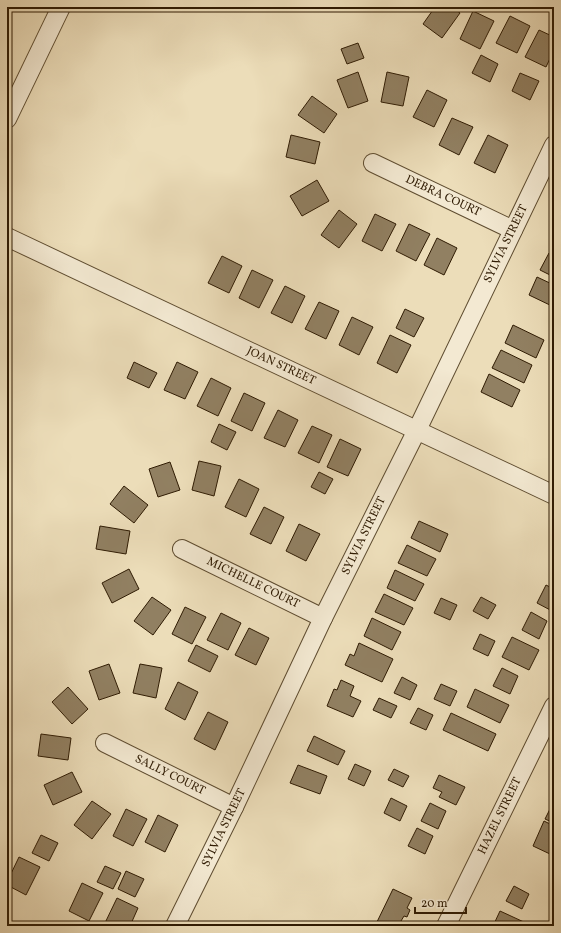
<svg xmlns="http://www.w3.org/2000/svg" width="561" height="933" font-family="Vollkorn,serif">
	<rect width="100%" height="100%" fill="#ecddb9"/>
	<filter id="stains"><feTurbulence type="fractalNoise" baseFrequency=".005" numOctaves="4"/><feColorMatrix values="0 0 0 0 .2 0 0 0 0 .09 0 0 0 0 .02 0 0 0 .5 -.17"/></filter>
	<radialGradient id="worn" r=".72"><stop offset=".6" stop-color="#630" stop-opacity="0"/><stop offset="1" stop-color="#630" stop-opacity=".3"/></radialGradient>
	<g fill="#918062" stroke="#2f1b03">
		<path d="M 435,7 L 452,7 L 460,13 L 442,38 L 423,24 Z"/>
		<path d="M 473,11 L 494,21 L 480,49 L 460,39 Z"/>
		<path d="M 510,16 L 530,26 L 517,53 L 496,43 Z"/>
		<path d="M 539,30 L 554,37 L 554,50 L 546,67 L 525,57 Z"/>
		<path d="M 358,43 L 364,58 L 347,64 L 341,49 Z"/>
		<path d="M 481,55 L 498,64 L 490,82 L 472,73 Z"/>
		<path d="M 358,72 L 368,101 L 348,108 L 337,80 Z"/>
		<path d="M 387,72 L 409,77 L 403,106 L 381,102 Z"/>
		<path d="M 520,73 L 539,81 L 530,100 L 512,91 Z"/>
		<path d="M 427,90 L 447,100 L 434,127 L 413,117 Z"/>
		<path d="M 312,96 L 337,114 L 324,133 L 298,115 Z"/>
		<path d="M 452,118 L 473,127 L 459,155 L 439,145 Z"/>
		<path d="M 291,135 L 320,142 L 315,164 L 286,157 Z"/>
		<path d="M 488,135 L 508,145 L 495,173 L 474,163 Z"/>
		<path d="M 317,180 L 329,201 L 302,216 L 290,196 Z"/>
		<path d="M 339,210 L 357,224 L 339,248 L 321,235 Z"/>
		<path d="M 375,214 L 396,224 L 382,251 L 362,241 Z"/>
		<path d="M 409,224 L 430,234 L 416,261 L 396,251 Z"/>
		<path d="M 437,238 L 457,248 L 444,275 L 424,265 Z"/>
		<path d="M 549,253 L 554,255 L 554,277 L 540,270 Z"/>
		<path d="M 222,256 L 242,266 L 229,293 L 208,283 Z"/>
		<path d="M 252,270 L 273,280 L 259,308 L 239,298 Z"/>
		<path d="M 537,277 L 554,285 L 554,307 L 529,295 Z"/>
		<path d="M 285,286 L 305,296 L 292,323 L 271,313 Z"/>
		<path d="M 319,302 L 339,311 L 326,339 L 305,329 Z"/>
		<path d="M 405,309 L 424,318 L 414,337 L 396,328 Z"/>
		<path d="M 352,317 L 373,327 L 359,355 L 339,345 Z"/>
		<path d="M 513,325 L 544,340 L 536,358 L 505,343 Z"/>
		<path d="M 390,335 L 411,345 L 397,373 L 377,363 Z"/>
		<path d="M 501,350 L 532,365 L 524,383 L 492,368 Z"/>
		<path d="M 134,362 L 157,373 L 149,388 L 127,378 Z"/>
		<path d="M 177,362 L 198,372 L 185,399 L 164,390 Z"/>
		<path d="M 489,374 L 520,390 L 512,407 L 481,392 Z"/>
		<path d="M 211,378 L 231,388 L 218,416 L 197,406 Z"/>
		<path d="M 244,393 L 265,403 L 252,431 L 231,421 Z"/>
		<path d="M 278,410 L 298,420 L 285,447 L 264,438 Z"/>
		<path d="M 219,424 L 236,432 L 227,450 L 211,442 Z"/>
		<path d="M 312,426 L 332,435 L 319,463 L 298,453 Z"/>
		<path d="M 340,439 L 361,449 L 348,476 L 327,467 Z"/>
		<path d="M 199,461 L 221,466 L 214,496 L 192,490 Z"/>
		<path d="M 170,462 L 180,490 L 158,497 L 149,469 Z"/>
		<path d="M 319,472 L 333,479 L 325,494 L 311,487 Z"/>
		<path d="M 239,479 L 259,489 L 246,517 L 225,507 Z"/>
		<path d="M 124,486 L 148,505 L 134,523 L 110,504 Z"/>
		<path d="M 264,507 L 284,517 L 271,544 L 250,534 Z"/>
		<path d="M 419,521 L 448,534 L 440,552 L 411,538 Z"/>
		<path d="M 299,524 L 320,534 L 306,561 L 286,551 Z"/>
		<path d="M 100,526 L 130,531 L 126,554 L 96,549 Z"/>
		<path d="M 407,545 L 436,559 L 427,576 L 398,563 Z"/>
		<path d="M 129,569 L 139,589 L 112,603 L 102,583 Z"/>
		<path d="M 395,570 L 424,584 L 415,601 L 387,588 Z"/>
		<path d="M 546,585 L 554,589 L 554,612 L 537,603 Z"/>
		<path d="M 384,594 L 413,608 L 404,625 L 375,612 Z"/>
		<path d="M 152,597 L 171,610 L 153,635 L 134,621 Z"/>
		<path d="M 481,597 L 496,605 L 488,619 L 473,611 Z"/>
		<path d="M 441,598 L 457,605 L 450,620 L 434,613 Z"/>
		<path d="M 185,607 L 206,617 L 192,644 L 172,634 Z"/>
		<path d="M 531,612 L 547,621 L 539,639 L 522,630 Z"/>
		<path d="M 221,613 L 241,623 L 228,650 L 207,640 Z"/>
		<path d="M 372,618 L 401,632 L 392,650 L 364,636 Z"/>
		<path d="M 249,628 L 269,638 L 256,665 L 235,655 Z"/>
		<path d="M 480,634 L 495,641 L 488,656 L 473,649 Z"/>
		<path d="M 512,637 L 539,650 L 529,670 L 502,657 Z"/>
		<path d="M 359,643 L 393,659 L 382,682 L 345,665 L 350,654 L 354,656 Z"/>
		<path d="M 196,645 L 218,656 L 210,672 L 188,661 Z"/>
		<path d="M 109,664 L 120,693 L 99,700 L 89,671 Z"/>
		<path d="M 140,664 L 162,668 L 156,698 L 133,693 Z"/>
		<path d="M 502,668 L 518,676 L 510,694 L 493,686 Z"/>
		<path d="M 402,677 L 417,685 L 410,700 L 394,693 Z"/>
		<path d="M 341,680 L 354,686 L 350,696 L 361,701 L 353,717 L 327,706 L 334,689 L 337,690 Z"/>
		<path d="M 178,682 L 198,692 L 185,720 L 165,709 Z"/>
		<path d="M 441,684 L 457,691 L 450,706 L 434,699 Z"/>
		<path d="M 68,687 L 88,709 L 72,724 L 52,702 Z"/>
		<path d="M 475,689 L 509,705 L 500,723 L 467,707 Z"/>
		<path d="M 379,698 L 397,706 L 391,718 L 373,710 Z"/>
		<path d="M 418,708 L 433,715 L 426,730 L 410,723 Z"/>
		<path d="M 208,712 L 228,722 L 215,750 L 194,739 Z"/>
		<path d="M 451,713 L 496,734 L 488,751 L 443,730 Z"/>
		<path d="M 41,734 L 71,738 L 68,760 L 38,756 Z"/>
		<path d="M 314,736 L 345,751 L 338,765 L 307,751 Z"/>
		<path d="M 355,764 L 371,771 L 364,786 L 348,779 Z"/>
		<path d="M 298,765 L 327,776 L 320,794 L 290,783 Z"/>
		<path d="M 394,769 L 409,776 L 403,787 L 388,780 Z"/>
		<path d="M 72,772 L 82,792 L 53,805 L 44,785 Z"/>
		<path d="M 439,775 L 465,787 L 456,805 L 439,797 L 442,792 L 433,788 Z"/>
		<path d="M 391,798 L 407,806 L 400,821 L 384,813 Z"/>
		<path d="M 92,801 L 111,814 L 92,839 L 74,825 Z"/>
		<path d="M 554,801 L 554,823 L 545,819 Z"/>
		<path d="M 430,803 L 446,811 L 438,829 L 421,821 Z"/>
		<path d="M 126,809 L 147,819 L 133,846 L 113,836 Z"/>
		<path d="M 158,815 L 178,825 L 165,852 L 145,842 Z"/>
		<path d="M 544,821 L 554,826 L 554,845 L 550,854 L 533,846 Z"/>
		<path d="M 417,828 L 433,836 L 425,854 L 408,846 Z"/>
		<path d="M 41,835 L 58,843 L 49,861 L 32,853 Z"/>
		<path d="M 19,857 L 40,867 L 26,895 L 7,885 L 7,882 Z"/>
		<path d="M 105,866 L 121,873 L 113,889 L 97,882 Z"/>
		<path d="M 126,871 L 144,879 L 135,897 L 118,889 Z"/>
		<path d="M 82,883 L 103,893 L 89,921 L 69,911 Z"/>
		<path d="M 514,886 L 529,894 L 522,909 L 506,901 Z"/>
		<path d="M 393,889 L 412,898 L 407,908 L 410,910 L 407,917 L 404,916 L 398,926 L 375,926 Z"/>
		<path d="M 117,898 L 138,908 L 130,926 L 104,925 Z"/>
		<path d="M 500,911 L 526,923 L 525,926 L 493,926 Z"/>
	</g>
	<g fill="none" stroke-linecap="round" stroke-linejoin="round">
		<g stroke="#5e4c30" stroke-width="20">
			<g id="street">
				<path d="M 7,119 L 61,7"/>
				<path d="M 373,163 L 513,230"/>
				<path d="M 7,237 L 554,495"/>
				<path d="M 182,549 L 323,618"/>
				<path d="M 105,743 L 234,807"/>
				<path d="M 175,926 L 234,807 L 323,618 L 417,430 L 554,145"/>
				<path d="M 446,926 L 554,706"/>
			</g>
		</g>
		<use href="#street" stroke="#f3e9d2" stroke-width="18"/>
	</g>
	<g text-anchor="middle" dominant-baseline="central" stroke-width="3.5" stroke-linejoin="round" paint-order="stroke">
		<g font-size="12" fill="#2f1b03" stroke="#f3e9d2">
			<text transform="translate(443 196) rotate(25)">DEBRA COURT</text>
			<text transform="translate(506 244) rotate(-64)">SYLVIA STREET</text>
			<text transform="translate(281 366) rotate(25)">JOAN STREET</text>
			<text transform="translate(364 536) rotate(-64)">SYLVIA STREET</text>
			<text transform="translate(253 583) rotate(26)">MICHELLE COURT</text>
			<text transform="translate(170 775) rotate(26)">SALLY COURT</text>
			<text transform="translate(500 816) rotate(-64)">HAZEL STREET</text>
			<text transform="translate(224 828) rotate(-64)">SYLVIA STREET</text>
		</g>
	</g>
	<rect width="561" height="933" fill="none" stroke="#ecddb9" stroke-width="24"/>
	<rect x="8" y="8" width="545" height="917" fill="none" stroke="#2f1b03" stroke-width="2"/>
	<rect x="12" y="12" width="537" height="909" fill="none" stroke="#2f1b03"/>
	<path d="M415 907v6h51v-6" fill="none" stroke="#2f1b03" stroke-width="2"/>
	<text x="421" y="907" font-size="12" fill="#2f1b03" stroke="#f3e9d2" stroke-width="3" paint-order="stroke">20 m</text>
	<rect width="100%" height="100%" filter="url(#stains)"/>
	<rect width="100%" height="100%" fill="url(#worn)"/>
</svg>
